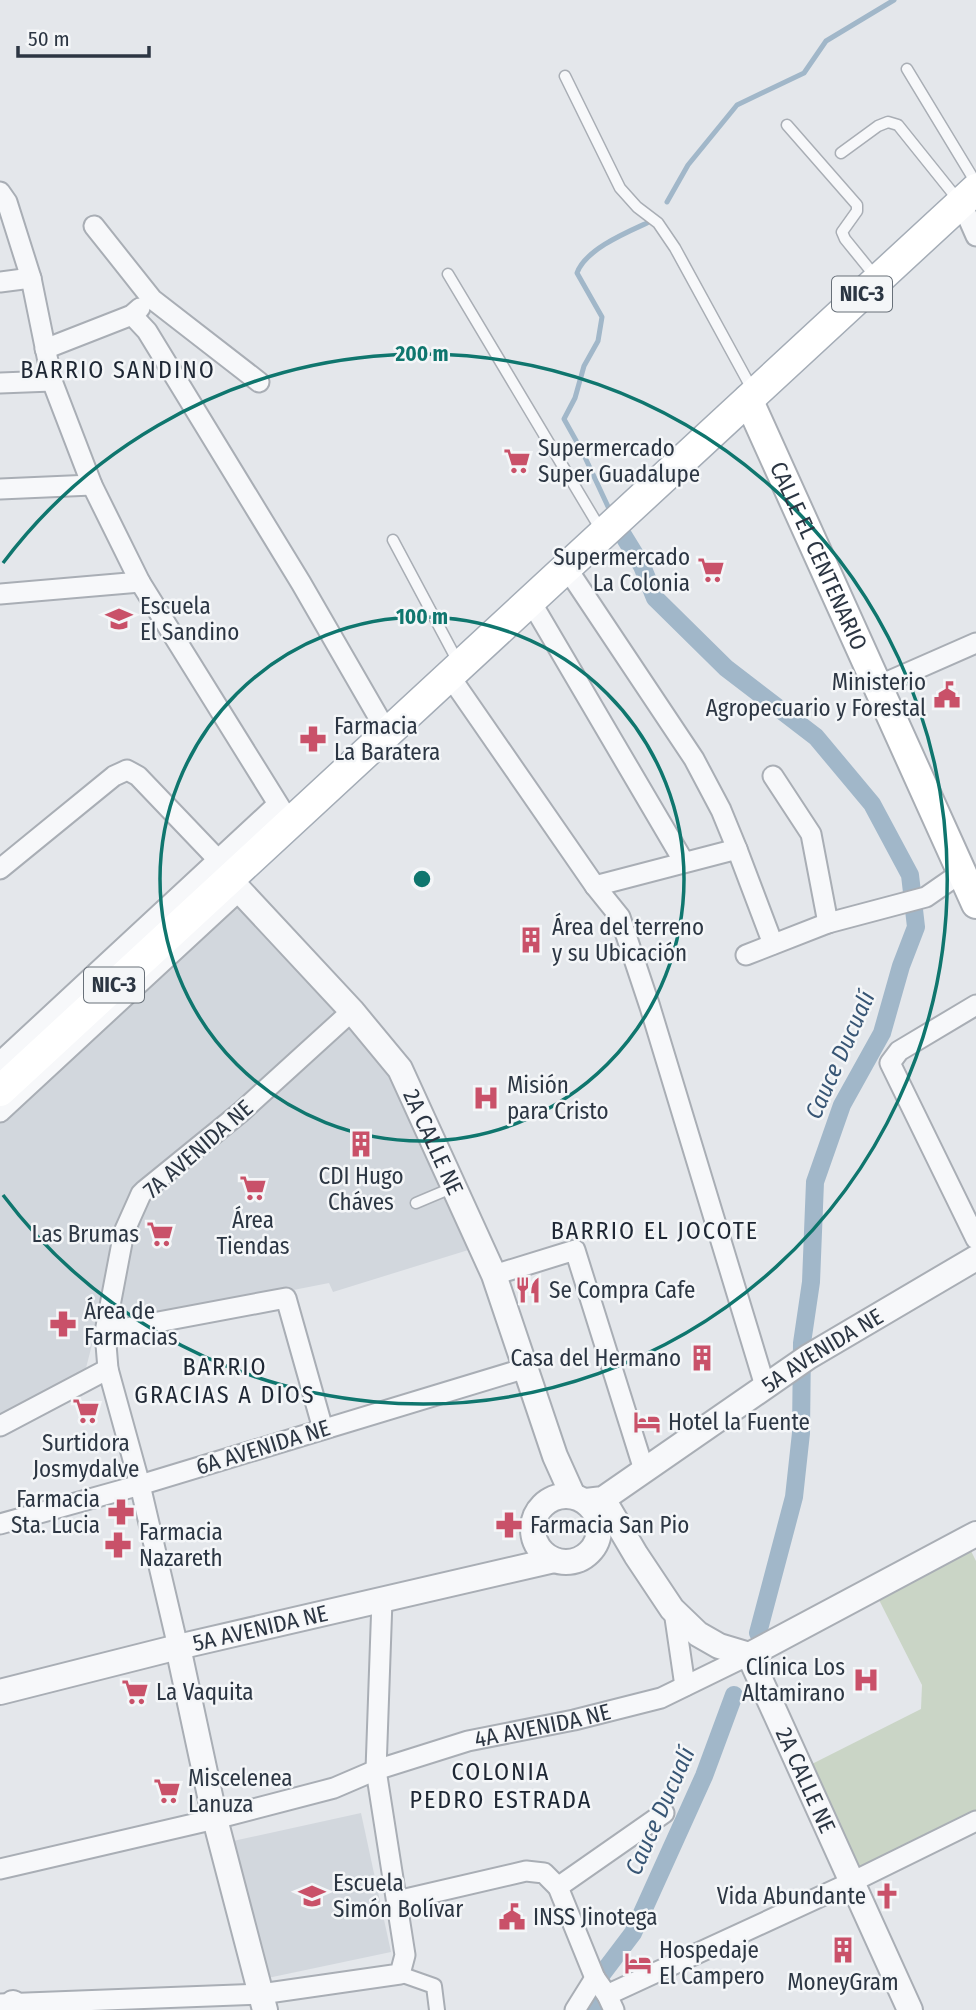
<svg xmlns="http://www.w3.org/2000/svg" width="976" height="2010" font-family="'Fira Sans Condensed',sans-serif">
	<rect width="100%" height="100%" fill="#e4e7eb"/>
	<g fill="#d2d7dd">
		<path d="M 243,896 L 398,1071 L 478,1247 L 333,1292 L 329,1283 L 96,1329 L 86,1368 L 0,1416 L 0,1121 Z"/>
		<path d="M 361,1813 L 391,1952 L 263,1979 L 233,1841 Z"/>
	</g>
	<path fill="#cad5c6" d="M 968,1545 L 976,1561 L 976,1812 L 857,1869 L 808,1766 L 921,1709 L 922,1685 L 875,1592 Z"/>
	<g fill="none" stroke-linecap="round" stroke-linejoin="round">
		<g stroke="#a1b7c9" stroke-width="5">
			<path d="M 667,202 L 688,165 L 737,105 L 804,73 L 826,41 L 894,0"/>
			<path d="M 611,513 L 583,453 L 564,419 L 575,398 L 584,366 L 598,341 L 602,317 L 577,273 C 585,250 625,233 647,223"/>
		</g>
		<g stroke="#a1b7c9" stroke-width="18">
			<path d="M 615,522 L 642,566 L 655,598 L 726,668 L 816,737 L 872,804 L 910,875 L 916,927 L 901,966 L 882,1033 L 842,1105 L 815,1182 L 811,1282 L 802,1343 L 801,1433 L 794,1497 L 758,1633"/>
			<path d="M 599,1978 L 633,1933 L 704,1776 L 734,1695"/>
			<path d="M 595,2010 L 596,1990"/>
		</g>
		<g stroke="#a9aeb5" stroke-width="13">
			<g id="service">
				<path d="M 907,69 L 976,183"/>
				<path d="M 565,76 L 620,188 L 637,207 L 658,223 L 675,248 L 752,389"/>
				<path d="M 787,125 L 857,205 L 857,211 L 842,232 L 845,239 L 875,276"/>
				<path d="M 841,153 L 878,126 L 888,122 L 898,125 L 959,201"/>
				<path d="M 448,274 L 601,530"/>
				<path d="M 393,540 L 458,662"/>
				<path d="M 416,1203 L 454,1187"/>
			</g>
		</g>
		<g stroke="#a9aeb5" stroke-width="18">
			<path id="pedestrian" d="M 400,1974 L 434,1986 L 437,2010"/>
		</g>
		<g stroke="#a9aeb5" stroke-width="23">
			<g id="minor">
				<path d="M 0,192 L 7,202 L 31,278 L 52,381 L 92,485 L 140,582 L 290,823"/>
				<path d="M 961,202 L 976,236"/>
				<path d="M 94,226 L 152,299 L 259,382"/>
				<path d="M 0,282 L 31,278"/>
				<path d="M 132,315 L 147,331 L 301,583 L 387,732"/>
				<path d="M 45,349 L 132,315 L 140,308"/>
				<path d="M 0,383 L 52,381"/>
				<path d="M 0,489 L 92,485"/>
				<path d="M 566,567 L 694,759 L 721,810 L 737,849"/>
				<path d="M 0,594 L 140,582"/>
				<path d="M 530,600 L 684,862"/>
				<path d="M 449,675 L 595,886 L 620,917 L 650,1007 L 765,1386"/>
				<path d="M 878,686 L 976,643"/>
				<path d="M 773,776 L 811,834 L 828,923"/>
				<path d="M 0,869 L 114,776 L 127,770 L 138,776 L 225,867"/>
				<path d="M 595,886 L 737,849 L 773,944"/>
				<path d="M 746,955 L 828,923 L 926,897 L 962,872"/>
				<path d="M 976,1005 L 899,1051 L 890,1063 L 976,1239"/>
				<path d="M 0,1062 L 277,805"/>
				<path d="M 0,1112 L 240,890"/>
				<path d="M 494,1275 L 575,1250 L 644,1470"/>
				<path d="M 105,1332 L 286,1298 L 323,1429"/>
				<path d="M 0,1426 L 108,1369"/>
				<path d="M 0,1524 L 140,1485 L 526,1368"/>
				<path d="M 674,1611 L 685,1686"/>
				<path d="M 178,1647 L 140,1485 L 108,1369 L 105,1332 L 124,1232 L 141,1194 L 145,1190 L 241,1112 L 352,1011"/>
				<path id="s1" d="M 0,1869 L 215,1819 L 334,1788 L 376,1770 L 468,1741 L 574,1720 L 661,1698 L 749,1655"/>
				<path d="M 558,1887 L 664,1813"/>
				<path d="M 397,1901 L 526,1871 L 544,1873 L 558,1887 L 595,1978 L 607,1995 L 614,2010"/>
				<path d="M 607,1995 L 852,1882 L 976,1821"/>
				<path d="M 0,2004 L 261,1994 L 400,1974 L 405,1955 L 376,1770 L 382,1600"/>
				<path d="M 575,2010 L 595,1978"/>
			</g>
		</g>
		<g stroke="#a9aeb5" stroke-width="28">
			<g id="tertiary">
				<path id="s2" d="M 229,879 L 352,1011 L 400,1069 L 494,1275 L 555,1456 L 573,1496"/>
				<circle cx="566" cy="1529" r="33"/>
				<path id="s3" d="M 603,1499 L 636,1555 L 672,1609 L 698,1634 L 719,1646 L 749,1655 L 910,2010"/>
				<path id="s4" d="M 586,1501 L 603,1499 L 808,1357 L 976,1258"/>
				<path d="M 178,1647 L 215,1819 L 265,2010"/>
				<path d="M 749,1655 L 976,1534"/>
				<path id="s5" d="M 0,1692 L 178,1647 L 554,1560"/>
				<path d="M 13,2003 L 15,2010"/>
			</g>
		</g>
		<g stroke="#a9aeb5" stroke-width="32">
			<g id="secondary">
				<path id="s6" d="M 748,399 L 976,904"/>
			</g>
		</g>
		<g stroke="#a4acb6" stroke-width="33">
			<path id="primary" d="M 0,1091 L 976,189"/>
		</g>
		<use href="#service" stroke="#f7f8fa" stroke-width="10"/>
		<use href="#pedestrian" stroke="#f7f8fa" stroke-width="14"/>
		<use href="#minor" stroke="#f7f8fa" stroke-width="19"/>
		<use href="#tertiary" stroke="#f7f8fa" stroke-width="24"/>
		<use href="#secondary" stroke="#fff" stroke-width="28"/>
		<use href="#primary" stroke="#fff" stroke-width="30"/>
	</g>
	<g fill="none" stroke="#0f766e" stroke-width="3.5">
		<circle cx="422" cy="879" r="262"/>
		<path d="M3 563A525 525 0 1 1 3 1195"/>
	</g>
	<defs>
		<g id="supermarket-bare" transform="scale(2.1)"><path d="M-6-5.5h2.5l.6 2H6L4.5 2H-2.5L-4.4-4H-6ZM-1.5 3.2a1.3 1.3 0 1 0 .1 0ZM3 3.2a1.3 1.3 0 1 0 .1 0Z" fill="#c95169" stroke="#f4f6f8" stroke-width="2.5" paint-order="stroke"/></g>
		<g id="school-bare" transform="scale(2.1)"><path d="M0-5L7-2L0 1L-7-2ZM-4 1L0 2.5L4 1V4Q0 6-4 4Z" fill="#c95169" stroke="#f4f6f8" stroke-width="2.5" paint-order="stroke"/></g>
		<g id="civic-bare" transform="scale(2.1)"><path d="M-.6-6.5H3V-4.5H.6V-3L4-1V1h2V6H-6V1h2V-1L-.6-3ZM-1.2 2.5V6h2.4V2.5Z" fill="#c95169" stroke="#f4f6f8" stroke-width="2.5" paint-order="stroke"/></g>
		<g id="pharmacy-bare" transform="scale(2.1)"><path d="M-2-6h4v4h4v4h-4v4h-4v-4h-4v-4h4Z" fill="#c95169" stroke="#f4f6f8" stroke-width="2.5" paint-order="stroke"/></g>
		<g id="building-bare" transform="scale(2.1)"><path d="M-4-6H4V6H1V3H-1V6H-4ZM-2.5-4.3h1.7v1.8h-1.7ZM.8-4.3h1.7v1.8H.8ZM-2.5-1h1.7V.8h-1.7ZM.8-1h1.7V.8H.8Z" fill="#c95169" stroke="#f4f6f8" stroke-width="2.5" paint-order="stroke"/></g>
		<g id="hospital-bare" transform="scale(2.1)"><path d="M-5-5h3v3.5h4V-5h3V5h-3V1.5h-4V5h-3Z" fill="#c95169" stroke="#f4f6f8" stroke-width="2.5" paint-order="stroke"/></g>
		<g id="restaurant-bare" transform="scale(2.1)"><path d="M-5-6h1v4h1v-4h1v4h1v-4h1v5L-1.5 .5V6h-2V.5L-5-1ZM5-6V6H3V1.5H1.5Q1.5-4 5-6Z" fill="#c95169" stroke="#f4f6f8" stroke-width="2.5" paint-order="stroke"/></g>
		<g id="hotel-bare" transform="scale(2.1)"><path d="M-6-4.5h1.5V1H6V5H4.5V3h-9V5H-6ZM-4 0a1.8 1.8 0 1 1 3.6 0ZM.5 0V-2.5h3Q6-2.5 6 0Z" fill="#c95169" stroke="#f4f6f8" stroke-width="2.5" paint-order="stroke"/></g>
		<g id="church-bare" transform="scale(2.1)"><path d="M-1.2-6h2.4v3.5h3.3v2.4h-3.3V6h-2.4V-.1h-3.3v-2.4h3.3Z" fill="#c95169" stroke="#f4f6f8" stroke-width="2.5" paint-order="stroke"/></g>
	</defs>
	<g fill-rule="evenodd">
		<use href="#supermarket-bare" x="517" y="461"/>
		<use href="#supermarket-bare" x="711" y="570"/>
		<use href="#school-bare" x="119" y="619"/>
		<use href="#civic-bare" x="947" y="695"/>
		<use href="#pharmacy-bare" x="313" y="739"/>
		<use href="#building-bare" x="531" y="940"/>
		<use href="#hospital-bare" x="486" y="1098"/>
		<use href="#building-bare" x="361" y="1144"/>
		<use href="#supermarket-bare" x="253" y="1188"/>
		<use href="#supermarket-bare" x="160" y="1234"/>
		<use href="#restaurant-bare" x="528" y="1290"/>
		<use href="#pharmacy-bare" x="63" y="1324"/>
		<use href="#building-bare" x="702" y="1358"/>
		<use href="#supermarket-bare" x="86" y="1411"/>
		<use href="#hotel-bare" x="647" y="1422"/>
		<use href="#pharmacy-bare" x="121" y="1512"/>
		<use href="#pharmacy-bare" x="509" y="1525"/>
		<use href="#pharmacy-bare" x="118" y="1545"/>
		<use href="#hospital-bare" x="866" y="1680"/>
		<use href="#supermarket-bare" x="135" y="1692"/>
		<use href="#supermarket-bare" x="167" y="1791"/>
		<use href="#school-bare" x="312" y="1896"/>
		<use href="#church-bare" x="887" y="1896"/>
		<use href="#civic-bare" x="512" y="1917"/>
		<use href="#building-bare" x="843" y="1950"/>
		<use href="#hotel-bare" x="638" y="1963"/>
	</g>
	<g text-anchor="middle" dominant-baseline="central" stroke-width="5" stroke-linejoin="round" paint-order="stroke">
		<g fill="#f4f6f8" stroke="#687079" stroke-width="2">
			<rect x="832" y="276.5" width="60" height="35" rx="5"/>
			<rect x="84" y="967.5" width="60" height="35" rx="5"/>
		</g>
		<g font-size="21" font-weight="bold" fill="#2c3643">
			<text x="862" y="294">NIC-3</text>
			<text x="114" y="985">NIC-3</text>
		</g>
		<g font-size="23" fill="#2c3643" stroke="#f4f6f8" text-anchor="start">
			<text x="538" y="448">Supermercado<tspan x="538" dy="26">Super Guadalupe</tspan></text>
			<text x="690" y="557" text-anchor="end">Supermercado<tspan x="690" dy="26">La Colonia</tspan></text>
			<text x="140" y="606">Escuela<tspan x="140" dy="26">El Sandino</tspan></text>
			<text x="926" y="682" text-anchor="end">Ministerio<tspan x="926" dy="26">Agropecuario y Forestal</tspan></text>
			<text x="334" y="726">Farmacia<tspan x="334" dy="26">La Baratera</tspan></text>
			<text x="552" y="927">Área del terreno<tspan x="552" dy="26">y su Ubicación</tspan></text>
			<text x="507" y="1085">Misión<tspan x="507" dy="26">para Cristo</tspan></text>
			<text x="361" y="1176" text-anchor="middle">CDI Hugo<tspan x="361" dy="26">Cháves</tspan></text>
			<text x="253" y="1220" text-anchor="middle">Área<tspan x="253" dy="26">Tiendas</tspan></text>
			<text x="139" y="1234" text-anchor="end">Las Brumas</text>
			<text x="549" y="1290">Se Compra Cafe</text>
			<text x="84" y="1311">Área de<tspan x="84" dy="26">Farmacias</tspan></text>
			<text x="681" y="1358" text-anchor="end">Casa del Hermano</text>
			<text x="668" y="1422">Hotel la Fuente</text>
			<text x="86" y="1443" text-anchor="middle">Surtidora<tspan x="86" dy="26">Josmydalve</tspan></text>
			<text x="100" y="1499" text-anchor="end">Farmacia<tspan x="100" dy="26">Sta. Lucia</tspan></text>
			<text x="530" y="1525">Farmacia San Pio</text>
			<text x="139" y="1532">Farmacia<tspan x="139" dy="26">Nazareth</tspan></text>
			<text x="845" y="1667" text-anchor="end">Clínica Los<tspan x="845" dy="26">Altamirano</tspan></text>
			<text x="156" y="1692">La Vaquita</text>
			<text x="188" y="1778">Miscelenea<tspan x="188" dy="26">Lanuza</tspan></text>
			<text x="333" y="1883">Escuela<tspan x="333" dy="26">Simón Bolívar</tspan></text>
			<text x="866" y="1896" text-anchor="end">Vida Abundante</text>
			<text x="533" y="1917">INSS Jinotega</text>
			<text x="659" y="1950">Hospedaje<tspan x="659" dy="26">El Campero</tspan></text>
			<text x="843" y="1982" text-anchor="middle">MoneyGram</text>
		</g>
		<g font-size="23" fill="#2c3643" stroke="#f4f6f8">
			<text stroke="none"><textPath href="#s6" startOffset="172">CALLE EL CENTENARIO</textPath></text>
			<text stroke="none"><textPath href="#s2" startOffset="336">2A CALLE NE</textPath></text>
			<text transform="translate(198 1149) rotate(-41)">7A AVENIDA NE</text>
			<text stroke="none"><textPath href="#s4" startOffset="282">5A AVENIDA NE</textPath></text>
			<text transform="translate(263 1447) rotate(-17)">6A AVENIDA NE</text>
			<text stroke="none"><textPath href="#s5" startOffset="268">5A AVENIDA NE</textPath></text>
			<text stroke="none"><textPath href="#s1" startOffset="562">4A AVENIDA NE</textPath></text>
			<text stroke="none"><textPath href="#s3" startOffset="359">2A CALLE NE</textPath></text>
		</g>
		<g font-size="24" letter-spacing="2" fill="#1e2734" stroke="#f4f6f8">
			<text x="118" y="370">BARRIO SANDINO</text>
			<text x="655" y="1231">BARRIO EL JOCOTE</text>
			<text x="225" y="1367">BARRIO<tspan x="225" dy="28">GRACIAS A DIOS</tspan></text>
			<text x="501" y="1772">COLONIA<tspan x="501" dy="28">PEDRO ESTRADA</tspan></text>
		</g>
		<g font-size="24" font-style="italic" fill="#385675" stroke="#f4f6f8">
			<text transform="translate(840 1055) rotate(-66)">Cauce Ducualí</text>
			<text transform="translate(660 1811) rotate(-66)">Cauce Ducualí</text>
		</g>
	</g>
	<circle cx="422" cy="879" r="10" fill="#0f766e" stroke="#f4f6f8" stroke-width="3.5"/>
	<g font-size="21" text-anchor="middle" font-weight="bold" fill="#0f766e" stroke="#f4f6f8" stroke-width="5" stroke-linejoin="round" paint-order="stroke">
		<text x="422" y="361">200 m</text>
		<text x="422" y="624">100 m</text>
	</g>
	<path d="M18 46v10h131v-10" fill="none" stroke="#2c3643" stroke-width="3.5"/>
	<text x="28" y="46" font-size="21" fill="#2c3643" stroke="#f4f6f8" stroke-width="5" paint-order="stroke">50 m</text>
</svg>
